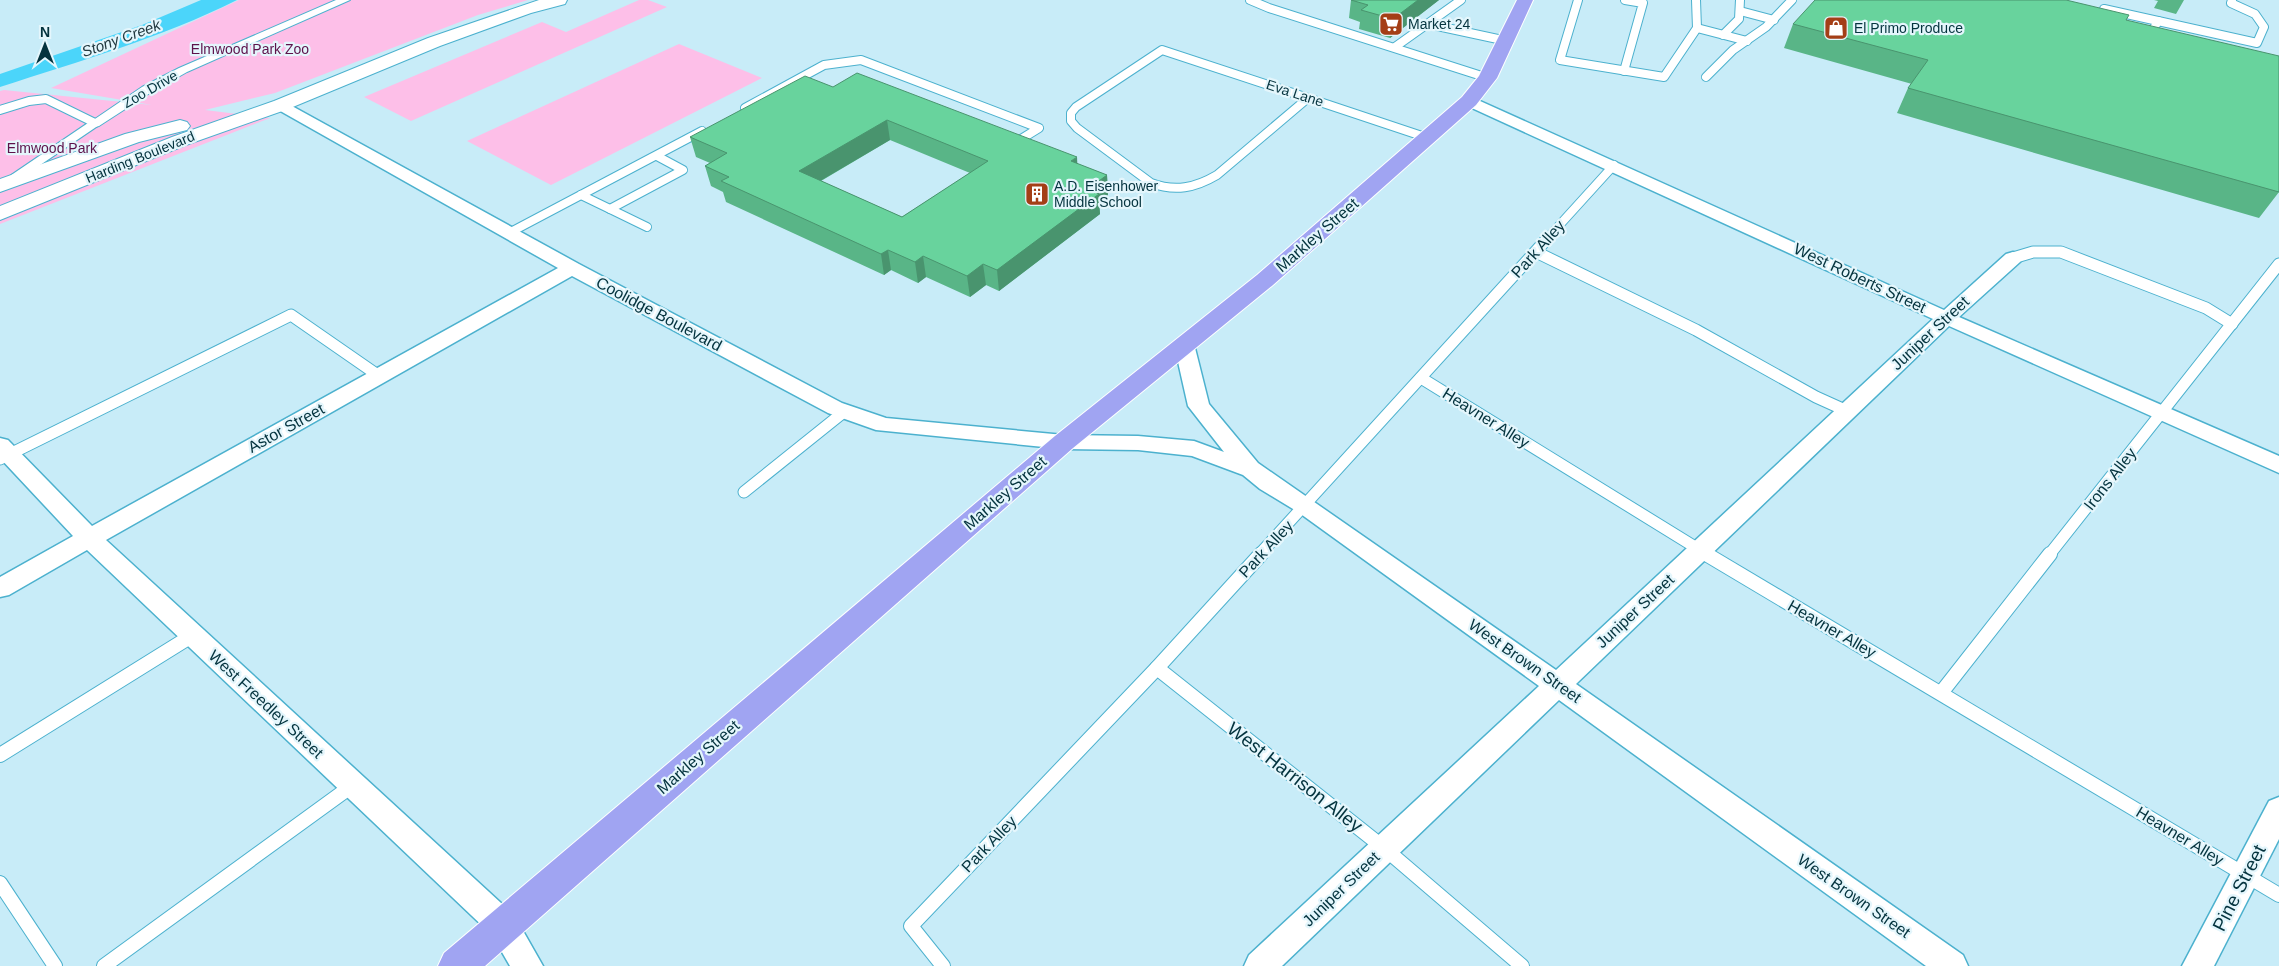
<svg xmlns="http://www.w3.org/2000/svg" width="2279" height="966" font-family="Arial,sans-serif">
	<rect width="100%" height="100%" fill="#c8ecf8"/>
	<g fill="#fdbfe8">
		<path d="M 239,0 L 528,0 L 478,15 L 275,93 L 205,110 L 270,118 L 0,224 L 0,91 L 4,90 L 152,105 L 51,88 Z"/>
		<path d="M 639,0 L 648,0 L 667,7 L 411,121 L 364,97 L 542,22 L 566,32 Z"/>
		<path d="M 679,44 L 762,78 L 551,185 L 467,141 Z"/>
	</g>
	<path fill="#4bd5fa" d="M 201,0 L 237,0 C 161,38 80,61 0,87 L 0,74 L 142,25 Z"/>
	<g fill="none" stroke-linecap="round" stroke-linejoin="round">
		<g stroke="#4cb1ce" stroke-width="10">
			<g id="service-far2">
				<path d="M 1250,0 L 1269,8 L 1488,78"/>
				<path d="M 1578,0 L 1560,60 L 1664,77 L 1697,28 L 1696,0"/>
				<path d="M 2104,9 L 2158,21"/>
				<path d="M 1740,11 L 1774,20"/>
				<path d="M 1428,24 L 1507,41"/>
				<path d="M 1697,28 L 1747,41"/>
				<path d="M 1723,35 L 1739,19 L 1740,0"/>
				<path d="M 2148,39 L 2158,21 L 2257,43 L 2264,27 L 2255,14 L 2231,3 L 2232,0"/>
				<path d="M 1395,47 L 1461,0"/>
				<path d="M 1162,50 L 1308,98 L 1217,175 C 1195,188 1175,192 1151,183 L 1077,128 L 1071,121 L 1071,113 L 1076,107 Z"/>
				<path d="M 1624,71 L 1643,3 L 1625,0"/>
				<path d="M 1706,77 L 1733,50 L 1766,27 L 1792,0"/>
				<path d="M 1308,98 L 1428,138"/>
				<path d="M 745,108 L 824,65 L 861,60 L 1039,128 L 1018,141"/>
				<path d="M 0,110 L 29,101 L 46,99 L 95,123 L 14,178"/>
				<path d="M 581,195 L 610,209"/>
				<path d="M 647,227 L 610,209 L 683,170 L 657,156"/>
				<path d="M 509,233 L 702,131"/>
				<path d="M 1545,241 L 1614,165"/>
			</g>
		</g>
		<g stroke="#4cb1ce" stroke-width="13">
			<g id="service-far1">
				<path d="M 1536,252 L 1696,330 L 1816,397 L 1847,411"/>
				<path d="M 2013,258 L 2033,252 L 2061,252 L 2206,308 L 2232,324"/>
				<path d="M 1421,378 L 1708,555"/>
				<path d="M 0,459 L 291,315 L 379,376"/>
				<path d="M 744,492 L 845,411"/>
				<path d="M 1259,555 L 1546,240"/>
				<path d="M 2049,555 L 2279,264"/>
			</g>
		</g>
		<g stroke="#4cb1ce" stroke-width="16">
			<g id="service">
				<path d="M 1706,554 L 2279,895"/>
				<path d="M 1157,668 L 1384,848 L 1522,966"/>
				<path d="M 1941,693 L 2050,554"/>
				<path d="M 0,755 L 193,635"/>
				<path d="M 0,883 L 55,966"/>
				<path d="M 104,966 L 353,785"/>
				<path d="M 943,966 L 911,926 L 1157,668 L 1261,554"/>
			</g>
		</g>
		<g stroke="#4cb1ce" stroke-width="2">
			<path id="pedestrian" d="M 336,0 L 350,0 L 187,72 L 150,93 L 99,126 L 95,127 L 89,123 L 142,87 L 179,68 Z"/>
		</g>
		<g stroke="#4cb1ce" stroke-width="3">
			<g id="minor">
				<path d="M 1469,96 L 1944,310 L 2006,254 L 2013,252 L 2020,254 L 2022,258 L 2020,262 L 1959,317 L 2279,456 L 2279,473 L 1949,326 L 1576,684 L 1963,955 L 1968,966 L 1926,966 L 1559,700 L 1282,966 L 1244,966 L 1249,955 L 1539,686 L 1298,512 L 1260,489 L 1243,475 L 1192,456 L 1138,450 L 1064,449 L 876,430 L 828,413 L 572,276 L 106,540 L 514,915 L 543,966 L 510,966 L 492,935 L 87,550 L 9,595 L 0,597 L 0,577 L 73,536 L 0,458 L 0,438 L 8,440 L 92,526 L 558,268 L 275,108 L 273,105 L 275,102 L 281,100 L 579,264 L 842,403 L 886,418 L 1064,435 L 1138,436 L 1194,441 L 1224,452 L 1188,406 L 1174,344 L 1177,340 L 1184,338 L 1191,340 L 1194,344 L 1209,404 L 1258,463 L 1556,670 L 1933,319 L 1463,104 L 1461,101 L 1463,98 Z"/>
				<path d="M 2279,797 L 2279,839 L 2214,966 L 2182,966 L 2269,801 Z"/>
			</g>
		</g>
		<g stroke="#4cb1ce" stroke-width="2">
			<g id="tertiary">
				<path d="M 539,0 L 567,0 L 565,4 L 531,13 L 440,46 L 288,109 L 186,145 L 0,220 L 0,206 L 172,137 L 274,101 L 428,38 Z"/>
				<path d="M 180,120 L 187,122 L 190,126 L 187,130 L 139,142 L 0,192 L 0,179 L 125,134 Z"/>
			</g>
		</g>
		<g stroke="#fff" stroke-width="2">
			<path id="trunk" d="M 1517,0 L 1533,0 L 1497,78 L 1476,105 L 1273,285 L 1073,448 L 485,966 L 438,966 L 444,953 L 1055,436 L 1257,275 L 1462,97 L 1479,76 Z"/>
		</g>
		<use href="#service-far2" stroke="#fff" stroke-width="8"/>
		<use href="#service-far1" stroke="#fff" stroke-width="11"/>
		<use href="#service" stroke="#fff" stroke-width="14"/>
		<use href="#pedestrian" fill="#fff" fill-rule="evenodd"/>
		<use href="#minor" fill="#fff" fill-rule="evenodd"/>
		<use href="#tertiary" fill="#fff" fill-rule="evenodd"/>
		<use href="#trunk" fill="#a0a4f2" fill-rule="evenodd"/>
	</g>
	<g fill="#59b587" fill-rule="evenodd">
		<path d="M 1351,0 L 1439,0 L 1390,38 L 1359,29 L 1360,22 L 1349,18 Z"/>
		<path d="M 2154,0 L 2184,0 L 2176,14 L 2154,8 L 2158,1 Z"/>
		<path d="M 2126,20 L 2279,192 L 2259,218 L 1897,113 L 1908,88 L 1912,84 L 1784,48 L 1793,24 Z"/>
		<path d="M 833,87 L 1077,164 L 1107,175 L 1108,195 L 1099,202 L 1100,214 L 999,291 L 986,285 L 970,297 L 926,277 L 918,283 L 891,270 L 884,275 L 726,202 L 723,192 L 711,186 L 705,166 L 710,163 L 696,157 L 690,137 ZM 890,140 L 970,173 L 902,217 L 821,181 Z"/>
	</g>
	<g fill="#49946e">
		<path d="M 1418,0 L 1439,0 L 1390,38 L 1393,19 Z"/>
		<path d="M 887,120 L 890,140 L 803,191 L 799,171 Z"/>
		<path d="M 1077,157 L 1078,177 L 1071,161 Z"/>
		<path d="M 1107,175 L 1108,195 L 1099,202 L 1100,214 L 999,291 L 997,270 L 1088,189 Z"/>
		<path d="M 888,250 L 891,270 L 884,275 L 881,254 Z"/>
		<path d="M 923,256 L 926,277 L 918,283 L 915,262 Z"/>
		<path d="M 983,264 L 986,285 L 970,297 L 967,276 Z"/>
	</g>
	<g fill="#68d39d" stroke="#49946e" fill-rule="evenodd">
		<path d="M 1351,0 L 1418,0 L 1393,19 L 1361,10 L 1368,5 Z"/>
		<path d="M 1815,0 L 2066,0 L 2129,15 L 2126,20 L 2279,56 L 2279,192 L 1908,88 L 1928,60 L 1793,24 Z"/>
		<path d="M 857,73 L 1077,157 L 1071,161 L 1107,175 L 1088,189 L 1099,194 L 997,270 L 983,264 L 967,276 L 923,256 L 915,262 L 888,250 L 881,254 L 721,181 L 729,177 L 705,166 L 727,153 L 690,137 L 805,76 L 833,87 ZM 887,120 L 988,161 L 902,217 L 799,171 Z"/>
	</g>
	<defs>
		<g id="supermarket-square" transform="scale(1.25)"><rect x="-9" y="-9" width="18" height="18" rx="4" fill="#a43e16" stroke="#e4f6fc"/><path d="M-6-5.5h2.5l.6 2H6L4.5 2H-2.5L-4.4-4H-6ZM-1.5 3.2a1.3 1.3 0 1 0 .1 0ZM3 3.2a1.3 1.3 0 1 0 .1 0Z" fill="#fff"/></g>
		<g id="shop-square" transform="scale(1.25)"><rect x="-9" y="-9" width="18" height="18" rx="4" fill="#a43e16" stroke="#e4f6fc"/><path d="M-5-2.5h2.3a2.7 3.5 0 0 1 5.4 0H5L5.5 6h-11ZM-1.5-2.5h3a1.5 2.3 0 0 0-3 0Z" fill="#fff"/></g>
		<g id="building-square" transform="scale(1.25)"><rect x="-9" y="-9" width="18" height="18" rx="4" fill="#a43e16" stroke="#e4f6fc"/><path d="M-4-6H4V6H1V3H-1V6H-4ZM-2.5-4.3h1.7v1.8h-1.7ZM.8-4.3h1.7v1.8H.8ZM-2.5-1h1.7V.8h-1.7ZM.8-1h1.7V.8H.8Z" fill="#fff"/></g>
	</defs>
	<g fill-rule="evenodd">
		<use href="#supermarket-square" x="1391" y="24"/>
		<use href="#shop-square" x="1836" y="28"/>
		<use href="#building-square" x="1037" y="194"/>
	</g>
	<g text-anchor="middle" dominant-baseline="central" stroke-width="4.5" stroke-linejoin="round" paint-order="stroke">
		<g font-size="14" fill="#04333e" stroke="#e4f6fc" text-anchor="start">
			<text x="1408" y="24">Market 24</text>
			<text x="1854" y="28">El Primo Produce</text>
			<text x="1054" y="186">A.D. Eisenhower<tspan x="1054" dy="16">Middle School</tspan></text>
		</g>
		<g font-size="14" fill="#5d124b" stroke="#e4f6fc">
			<text x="250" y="49">Elmwood Park Zoo</text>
			<text x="52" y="148">Elmwood Park</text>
		</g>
		<g font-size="14" fill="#04333e" stroke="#e4f6fc">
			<text transform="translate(150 89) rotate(-30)">Zoo Drive</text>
			<text transform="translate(1295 93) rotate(18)">Eva Lane</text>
			<text transform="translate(140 157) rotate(-22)">Harding Boulevard</text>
		</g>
		<g font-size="15" font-style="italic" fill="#233a41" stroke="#e4f6fc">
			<text transform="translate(121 38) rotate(-20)">Stony Creek</text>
		</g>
		<g font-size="16" fill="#04333e" stroke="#e4f6fc">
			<text transform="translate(1317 235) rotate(-41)">Markley Street</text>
			<text transform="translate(1538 249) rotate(-48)">Park Alley</text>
			<text transform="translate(1860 278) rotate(25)">West Roberts Street</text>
			<text transform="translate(659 314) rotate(28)">Coolidge Boulevard</text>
			<text transform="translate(1930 333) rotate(-43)">Juniper Street</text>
			<text transform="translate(1486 418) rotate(32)">Heavner Alley</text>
			<text transform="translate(286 428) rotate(-29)">Astor Street</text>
			<text transform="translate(2110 479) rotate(-52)">Irons Alley</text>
			<text transform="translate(1005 493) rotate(-41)">Markley Street</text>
			<text transform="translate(1266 549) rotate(-47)">Park Alley</text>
			<text transform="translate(1635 611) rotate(-43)">Juniper Street</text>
			<text transform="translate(1832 629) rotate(30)">Heavner Alley</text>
			<text transform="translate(1525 661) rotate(35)">West Brown Street</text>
			<text transform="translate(266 704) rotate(43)">West Freedley Street</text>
			<text transform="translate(698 757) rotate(-41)">Markley Street</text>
			<text transform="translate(2180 836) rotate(31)">Heavner Alley</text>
			<text transform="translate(989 844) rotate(-46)">Park Alley</text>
			<text transform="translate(1341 889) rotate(-44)">Juniper Street</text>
			<text transform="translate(1854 896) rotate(35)">West Brown Street</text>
		</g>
		<g font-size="19" fill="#04333e" stroke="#e4f6fc">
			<text transform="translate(1295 777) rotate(38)">West Harrison Alley</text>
			<text transform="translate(2239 888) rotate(-63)">Pine Street</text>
		</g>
	</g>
	<g transform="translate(45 45)" stroke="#e4f6fc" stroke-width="4" paint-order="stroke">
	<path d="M0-4L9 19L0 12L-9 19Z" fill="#04333e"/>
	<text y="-8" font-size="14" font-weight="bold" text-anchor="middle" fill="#04333e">N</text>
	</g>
</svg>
